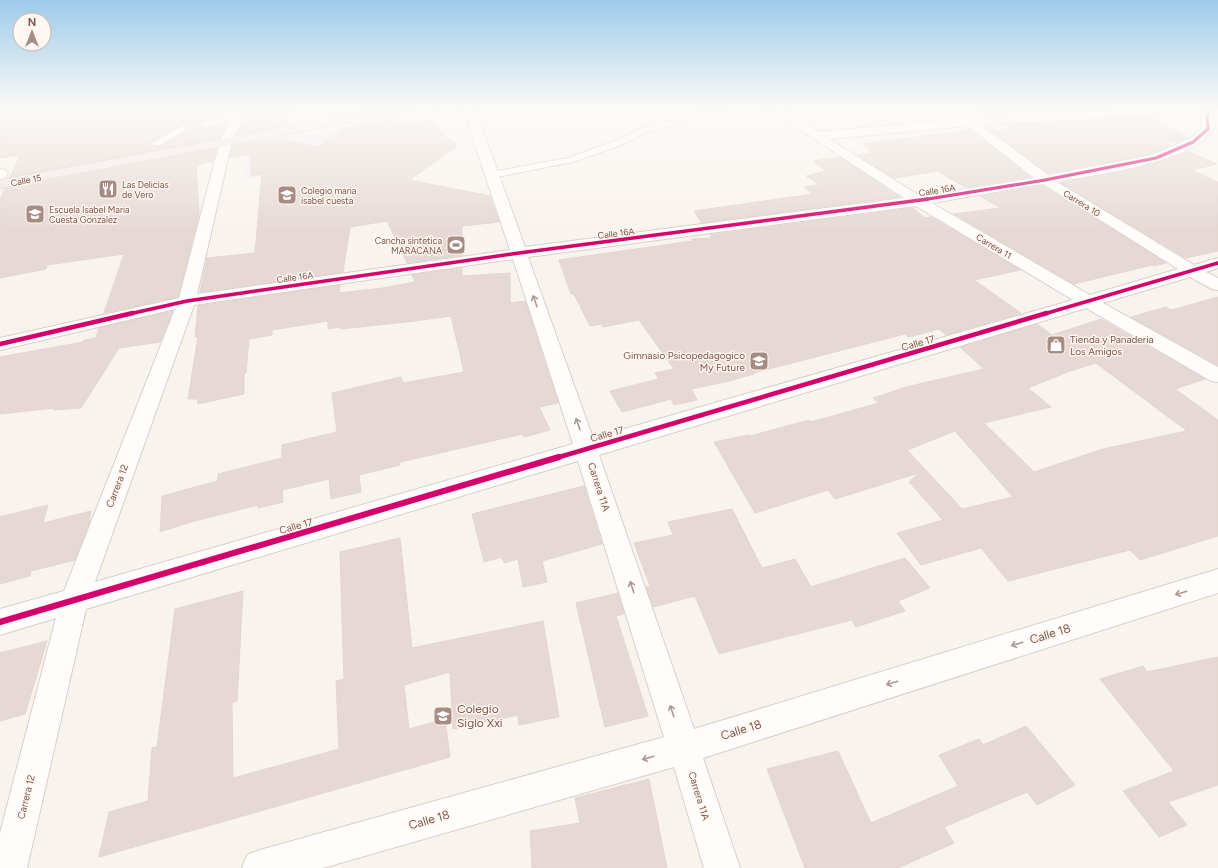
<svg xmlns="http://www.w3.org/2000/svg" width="1218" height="868" font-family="Figtree,sans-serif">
	<rect width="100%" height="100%" fill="#f9f3ee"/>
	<path fill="#f4ecf5" d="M 443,109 L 387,133 L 338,166 L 246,179 L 248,145 Z"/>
	<g fill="#e6d9d5" stroke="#e3d5cf" fill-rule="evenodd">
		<path d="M 0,109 L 233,109 L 231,113 L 201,122 L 199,124 L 204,129 L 227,123 L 220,138 L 10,177 L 20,155 L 0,158 ZM 182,124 L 187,125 L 188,129 L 187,131 L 161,146 L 154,146 L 151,144 L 151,142 Z"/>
		<path d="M 248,109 L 290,109 L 289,125 L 237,135 Z"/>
		<path d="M 977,109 L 1100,109 L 988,116 Z"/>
		<path d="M 1158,116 L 1158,122 L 1188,138 L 1180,141 L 1164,142 L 1171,145 L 1152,154 L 1048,173 L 990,130 L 1012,129 L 1005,125 Z"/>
		<path d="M 392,119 L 398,126 L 429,120 L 457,146 L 409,180 L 490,196 L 499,222 L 462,226 L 462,255 L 407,263 L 387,221 L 350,227 L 343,272 L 200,292 L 207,258 L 255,253 L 262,174 L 251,176 L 251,154 L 230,158 L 232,146 L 288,136 L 287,141 L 317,147 L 347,127 Z"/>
		<path d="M 968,130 L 971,130 L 1030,177 L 965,187 L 937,171 L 894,178 L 857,155 L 870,153 L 868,151 L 872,151 L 862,144 Z"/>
		<path d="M 216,149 L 213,161 L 196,165 L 199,214 L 178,297 L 104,313 L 124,254 L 47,265 L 46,269 L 0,278 L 0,199 L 5,189 Z"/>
		<path d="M 1187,151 L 1217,164 L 1192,170 L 1218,182 L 1218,251 L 1186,258 L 1061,183 L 1142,167 L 1165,160 Z"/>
		<path d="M 840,157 L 899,197 L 702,223 L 694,211 L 813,194 L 804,187 L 820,185 L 806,176 L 826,171 L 813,161 Z"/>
		<path d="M 1043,186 L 1166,263 L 1154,266 L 1152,265 L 1074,284 L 954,214 L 1001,208 L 980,196 Z"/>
		<path d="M 913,208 L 925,218 L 931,217 L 1020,270 L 974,280 L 1021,313 L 946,335 L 939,329 L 909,337 L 905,334 L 753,373 L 754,374 L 725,382 L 691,389 L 697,400 L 674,405 L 671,399 L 622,412 L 610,391 L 659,379 L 655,373 L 674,369 L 639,320 L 603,327 L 601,324 L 590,326 L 574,294 L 571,294 L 559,260 L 692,241 L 691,239 L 712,238 L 710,235 Z"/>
		<path d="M 462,268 L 462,276 L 510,273 L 510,303 L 525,301 L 558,403 L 539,407 L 550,430 L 524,437 L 523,434 L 400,462 L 400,465 L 359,475 L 361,492 L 331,499 L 329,479 L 282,490 L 283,502 L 258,508 L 258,505 L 191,522 L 160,532 L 162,496 L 218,481 L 218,474 L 282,458 L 282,445 L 337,432 L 332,393 L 401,377 L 403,383 L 464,372 L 451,316 L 415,321 L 341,329 L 341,327 L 328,329 L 328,321 L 272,330 L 272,335 L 249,339 L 246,373 L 244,374 L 244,394 L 198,404 L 197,399 L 188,399 L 198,337 L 195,337 L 198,306 L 340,285 L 339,293 L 383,288 L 415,282 L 412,275 Z"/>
		<path d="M 1218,297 L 1218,365 L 1131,317 L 1166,307 L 1171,310 Z"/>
		<path d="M 173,311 L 160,342 L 119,348 L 81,408 L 53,410 L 54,408 L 0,414 L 0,357 L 83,342 L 84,340 L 96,338 L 99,328 Z"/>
		<path d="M 1101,319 L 1205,379 L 1175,389 L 1218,420 L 1218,536 L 1140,560 L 1130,550 L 1008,581 L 981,548 L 921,565 L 897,533 L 943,520 L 909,482 L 919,473 L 835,499 L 828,490 L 755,513 L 714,442 L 749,435 L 750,436 L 809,420 L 811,422 L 879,403 L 873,398 L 906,387 L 984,369 L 960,347 L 1037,324 L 1052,335 ZM 1096,363 L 1187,431 L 1103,449 L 1034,472 L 984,423 L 1051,407 L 1028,388 L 1070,371 ZM 955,431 L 1013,497 L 962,509 L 907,450 Z"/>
		<path d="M 584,486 L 602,544 L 542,561 L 547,582 L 523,587 L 518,559 L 504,563 L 502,557 L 484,562 L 472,514 Z"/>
		<path d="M 48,505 L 43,523 L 91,511 L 89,523 L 75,560 L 31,571 L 30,576 L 0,584 L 0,517 Z"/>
		<path d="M 732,509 L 762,568 L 795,559 L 811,587 L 905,558 L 930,588 L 898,601 L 905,611 L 856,627 L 852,620 L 719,654 L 695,596 L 653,607 L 646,587 L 650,586 L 634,543 L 673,535 L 668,522 Z"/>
		<path d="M 400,538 L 412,648 L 543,621 L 559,717 L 519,725 L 518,715 L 453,729 L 450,672 L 404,685 L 409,729 L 445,719 L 450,757 L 99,857 L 109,812 L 148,801 L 152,748 L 157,747 L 175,609 L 243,591 L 237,701 L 232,703 L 233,778 L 339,749 L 336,681 L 344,679 L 340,552 Z"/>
		<path d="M 618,593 L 624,614 L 616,616 L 648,716 L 605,727 L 576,603 Z"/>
		<path d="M 47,641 L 25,714 L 0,721 L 0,653 Z"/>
		<path d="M 1218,657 L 1218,785 L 1168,802 L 1187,825 L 1159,837 L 1123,791 L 1174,771 L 1100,679 L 1143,666 L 1147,672 Z"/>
		<path d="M 1026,726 L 1075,785 L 1037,805 L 1027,792 L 944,827 L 954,843 L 898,868 L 805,868 L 767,769 L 838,751 L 871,823 L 958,786 L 939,755 L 979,739 L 983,745 Z"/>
		<path d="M 649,779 L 667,868 L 532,868 L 530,831 L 580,823 L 575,798 Z"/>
	</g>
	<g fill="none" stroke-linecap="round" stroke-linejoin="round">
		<g stroke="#d8cfca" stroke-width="2">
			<g id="lane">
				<path d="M 710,109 L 726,109 L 648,132 L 621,145 L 573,162 L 492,178 L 487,175 L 492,172 L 568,158 L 615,141 L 642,128 Z"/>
				<path d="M 238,113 L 241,114 L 242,116 L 241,118 L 204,128 L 200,125 L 201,123 Z"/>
				<path d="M 183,125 L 186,126 L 187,128 L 186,130 L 160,145 L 154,145 L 152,143 Z"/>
			</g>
		</g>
		<g stroke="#d8cfca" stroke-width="2">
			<g id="street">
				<path d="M 235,109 L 247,109 L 232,141 L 197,294 L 510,250 L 463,109 L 475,109 L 525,247 L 904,198 L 769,109 L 782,109 L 819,132 L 960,119 L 959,118 L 961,116 L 965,115 L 973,118 L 1133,109 L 1213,109 L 1214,129 C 1190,164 1098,174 1057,182 L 1194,265 L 1218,258 L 1218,268 L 1206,272 L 1218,278 L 1218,290 L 1212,289 L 1190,277 L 1103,303 L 1218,367 L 1218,382 L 1211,381 L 1086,308 L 599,455 L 694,729 L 1218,569 L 1218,593 L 703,758 L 740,868 L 704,868 L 674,767 L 323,868 L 242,868 L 247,855 L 260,850 L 664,737 L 578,461 L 86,609 L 27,868 L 0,868 L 0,833 L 56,618 L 0,635 L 0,609 L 64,591 L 175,309 L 0,350 L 0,338 L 179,298 L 220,141 ZM 1201,112 L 1202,128 L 1189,139 L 1152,155 L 1048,175 L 981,125 ZM 968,126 L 1034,178 L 920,196 L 829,139 ZM 1043,184 L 1178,269 L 1090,295 L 932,203 ZM 916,206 L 1073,300 L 593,438 L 528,257 ZM 513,259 L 573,444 L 95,582 L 194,305 Z"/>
				<path d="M 0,169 L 6,170 L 8,173 L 5,178 L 0,179 Z"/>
			</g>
		</g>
		<g stroke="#dacfca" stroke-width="2">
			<path id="highway" d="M 384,109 L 410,109 L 405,112 L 0,188 L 0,180 Z"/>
		</g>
		<use href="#lane" fill="#fefdfc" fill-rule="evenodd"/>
		<use href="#street" fill="#fefdfc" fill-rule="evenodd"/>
		<use href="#highway" fill="#f2e7e6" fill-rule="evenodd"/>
		<g stroke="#fff7f1" stroke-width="4.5">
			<path id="cycleway-far3" d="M 922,200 L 1045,180 L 1156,158 L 1193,142 L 1208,129 L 1207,109"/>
		</g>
		<g stroke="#fff7f1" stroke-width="5.5">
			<g id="cycleway-far2">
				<path d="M 129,314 L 187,301 L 519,253 L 928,199"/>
				<path d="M 1044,314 L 1218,263"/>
			</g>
		</g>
		<g stroke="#fff7f1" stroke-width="7">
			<g id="cycleway-far1">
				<path d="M 0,344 L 133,313"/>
				<path d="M 556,458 L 1047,313"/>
			</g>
		</g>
		<g stroke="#fff7f1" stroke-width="8">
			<path id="cycleway" d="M 0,622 L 559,457"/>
		</g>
		<use href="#cycleway-far3" stroke="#d6006c" stroke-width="3"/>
		<use href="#cycleway-far2" stroke="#d6006c" stroke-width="3.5"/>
		<use href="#cycleway-far1" stroke="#d6006c" stroke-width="4.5"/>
		<use href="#cycleway" stroke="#d6006c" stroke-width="6"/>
	</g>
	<defs><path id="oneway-shaft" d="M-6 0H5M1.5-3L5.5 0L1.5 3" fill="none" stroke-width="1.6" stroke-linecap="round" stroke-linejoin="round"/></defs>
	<g stroke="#af9891">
		<use href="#oneway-shaft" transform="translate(535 301) rotate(-109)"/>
		<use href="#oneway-shaft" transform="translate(578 424) rotate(-109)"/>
		<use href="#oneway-shaft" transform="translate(632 587) rotate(-108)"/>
		<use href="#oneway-shaft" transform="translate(1181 593) rotate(163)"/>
		<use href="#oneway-shaft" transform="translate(1017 644) rotate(163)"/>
		<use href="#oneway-shaft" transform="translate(892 683) rotate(163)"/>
		<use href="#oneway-shaft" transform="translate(672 711) rotate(-108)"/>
		<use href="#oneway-shaft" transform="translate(648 758) rotate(164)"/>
	</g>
	<linearGradient id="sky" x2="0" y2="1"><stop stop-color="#9dcbe9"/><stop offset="0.47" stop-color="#fcfaf7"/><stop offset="1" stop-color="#fcfaf7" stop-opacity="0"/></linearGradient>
	<rect width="1218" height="231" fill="url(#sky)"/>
	<defs>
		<g id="restaurant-square" transform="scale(1)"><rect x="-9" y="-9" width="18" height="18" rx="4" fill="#a78c83" stroke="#fff7f1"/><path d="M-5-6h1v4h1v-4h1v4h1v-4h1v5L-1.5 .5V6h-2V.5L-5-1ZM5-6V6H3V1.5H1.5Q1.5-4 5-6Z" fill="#fff"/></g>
		<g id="school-square" transform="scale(1)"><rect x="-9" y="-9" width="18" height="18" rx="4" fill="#a78c83" stroke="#fff7f1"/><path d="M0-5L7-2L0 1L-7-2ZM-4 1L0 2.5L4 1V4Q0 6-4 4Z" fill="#fff"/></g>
		<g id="stadium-square" transform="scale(1)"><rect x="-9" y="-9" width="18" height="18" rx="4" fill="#a78c83" stroke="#fff7f1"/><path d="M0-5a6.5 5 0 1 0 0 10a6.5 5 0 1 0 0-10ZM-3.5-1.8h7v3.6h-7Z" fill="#fff"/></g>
		<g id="shop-square" transform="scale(1)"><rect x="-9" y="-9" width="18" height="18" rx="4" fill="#a78c83" stroke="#fff7f1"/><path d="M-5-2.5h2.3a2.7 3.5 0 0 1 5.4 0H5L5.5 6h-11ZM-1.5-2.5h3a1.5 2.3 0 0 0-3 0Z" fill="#fff"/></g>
	</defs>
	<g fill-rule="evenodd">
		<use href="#restaurant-square" x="108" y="189"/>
		<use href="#school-square" x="287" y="195"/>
		<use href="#school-square" x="35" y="214"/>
		<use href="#stadium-square" x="456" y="245"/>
		<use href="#shop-square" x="1056" y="345"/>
		<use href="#school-square" x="759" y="361"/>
		<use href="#school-square" x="443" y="716"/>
	</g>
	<g text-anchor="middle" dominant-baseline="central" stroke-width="3" stroke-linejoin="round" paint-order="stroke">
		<g font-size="9" fill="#7b544a" stroke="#fff7f1">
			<text transform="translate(26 180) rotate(-11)">Calle 15</text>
			<text transform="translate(937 190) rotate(-9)">Calle 16A</text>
			<text transform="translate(1082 203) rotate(32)">Carrera 10</text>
			<text transform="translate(616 233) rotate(-7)">Calle 16A</text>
			<text transform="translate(994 246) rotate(31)">Carrera 11</text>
			<text transform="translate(295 277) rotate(-8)">Calle 16A</text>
		</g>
		<g font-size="9" fill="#7b544a" stroke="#fff7f1" text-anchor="start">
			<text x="122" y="184">Las Delicias<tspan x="122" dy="10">de Vero</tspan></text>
			<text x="301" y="190">Colegio maria<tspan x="301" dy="10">isabel cuesta</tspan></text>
			<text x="49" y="209">Escuela Isabel Maria<tspan x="49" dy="10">Cuesta Gonzalez</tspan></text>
			<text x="442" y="240" text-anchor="end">Cancha sintetica<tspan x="442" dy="10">MARACANA</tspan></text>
		</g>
		<g font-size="10" fill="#7b544a" stroke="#fff7f1" text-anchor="start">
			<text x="1070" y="339">Tienda y Panaderia<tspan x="1070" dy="12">Los Amigos</tspan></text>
			<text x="745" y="355" text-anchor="end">Gimnasio Psicopedagogico<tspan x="745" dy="12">My Future</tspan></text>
		</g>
		<g font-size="10" fill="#7b544a" stroke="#fff7f1">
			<text transform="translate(918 343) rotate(-16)">Calle 17</text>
			<text transform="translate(607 434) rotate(-16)">Calle 17</text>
			<text transform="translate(117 486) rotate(-69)">Carrera 12</text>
			<text transform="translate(599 487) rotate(72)">Carrera 11A</text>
			<text transform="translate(296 526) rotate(-16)">Calle 17</text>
			<text transform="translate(699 796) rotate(73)">Carrera 11A</text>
			<text transform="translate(26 797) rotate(-76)">Carrera 12</text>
		</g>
		<g font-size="12" fill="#7b544a" stroke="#fff7f1">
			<text transform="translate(1050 634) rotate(-17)">Calle 18</text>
			<text transform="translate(741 730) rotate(-17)">Calle 18</text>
			<text transform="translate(429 820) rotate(-16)">Calle 18</text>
		</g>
		<g font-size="12" fill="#7b544a" stroke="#fff7f1" text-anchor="start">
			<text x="457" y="709">Colegio<tspan x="457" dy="14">Siglo Xxi</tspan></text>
		</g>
	</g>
	<g transform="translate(32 32)"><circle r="19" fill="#fff7f1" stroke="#cab6ae"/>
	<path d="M0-3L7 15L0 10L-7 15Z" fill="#a78c83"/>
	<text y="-6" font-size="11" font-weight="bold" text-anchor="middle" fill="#7b544a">N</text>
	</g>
</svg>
